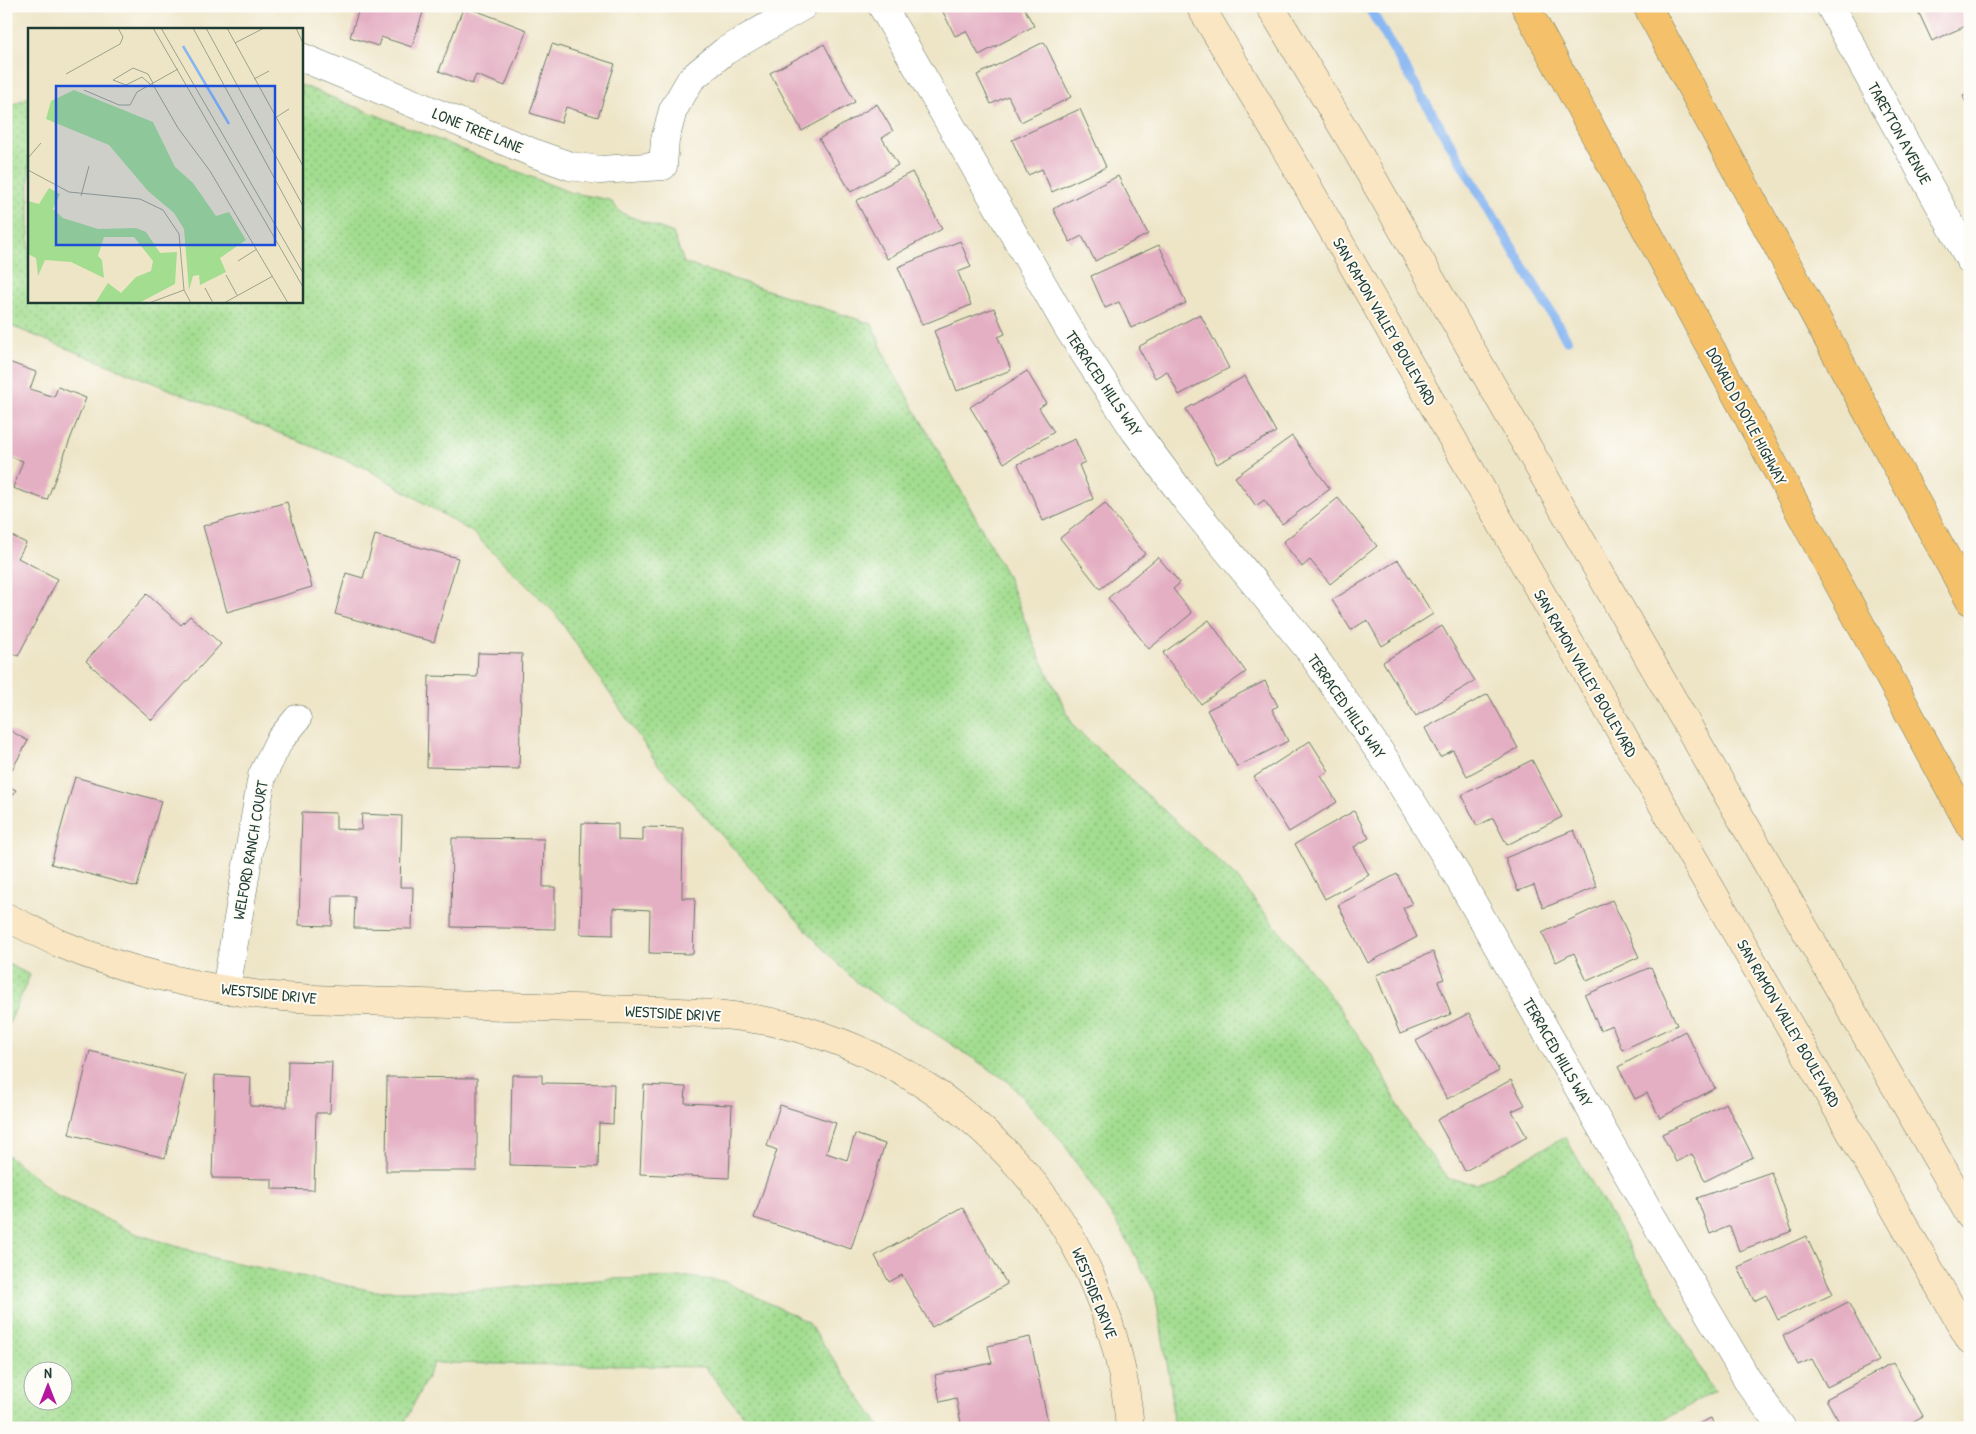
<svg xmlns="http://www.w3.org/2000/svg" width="1976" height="1434" font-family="'Patrick Hand',sans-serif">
	<defs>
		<pattern id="green-dots" width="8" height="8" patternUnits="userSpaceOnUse" patternTransform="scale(1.25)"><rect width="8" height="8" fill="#a3dd90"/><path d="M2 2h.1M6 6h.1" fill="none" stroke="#84b476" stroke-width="1.8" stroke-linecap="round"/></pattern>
	</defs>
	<rect width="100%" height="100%" fill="#fdfcf7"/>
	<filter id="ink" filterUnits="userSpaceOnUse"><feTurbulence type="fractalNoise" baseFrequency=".02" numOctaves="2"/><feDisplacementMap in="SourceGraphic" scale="10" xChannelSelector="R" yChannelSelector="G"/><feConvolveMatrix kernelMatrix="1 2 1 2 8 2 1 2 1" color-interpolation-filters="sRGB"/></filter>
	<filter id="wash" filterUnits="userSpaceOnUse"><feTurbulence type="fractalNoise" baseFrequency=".0096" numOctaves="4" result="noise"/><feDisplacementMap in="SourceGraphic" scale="20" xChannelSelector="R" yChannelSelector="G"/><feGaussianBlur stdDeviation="1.12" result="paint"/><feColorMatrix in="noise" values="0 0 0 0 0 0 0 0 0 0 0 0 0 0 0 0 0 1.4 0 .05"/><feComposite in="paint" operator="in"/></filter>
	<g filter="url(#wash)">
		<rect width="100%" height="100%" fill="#eee5c7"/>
		<g fill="url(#green-dots)" stroke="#618d62" fill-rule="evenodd">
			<path d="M 301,85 L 569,192 L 610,200 L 621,213 L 673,233 L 684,263 L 872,324 L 888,363 L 964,496 L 1007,576 L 1037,651 L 1074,727 L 1237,878 L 1333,999 L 1375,1060 L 1411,1130 L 1449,1179 L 1477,1184 L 1565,1137 L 1714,1391 L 1651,1428 L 1173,1428 L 1171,1386 L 1155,1293 L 1122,1231 L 1064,1144 L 1009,1082 L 855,981 L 825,951 L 657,763 L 555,613 L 472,532 L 366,468 L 6,324 L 6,108 L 29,97 L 29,301 L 301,301 Z"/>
			<path d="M 6,963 L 30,975 L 6,1031 Z"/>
			<path d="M 6,1154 L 57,1195 L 134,1233 L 217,1259 L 374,1291 L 484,1290 L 609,1279 L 688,1277 L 723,1281 L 808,1322 L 881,1428 L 753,1428 L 705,1367 L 434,1363 L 402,1428 L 6,1428 ZM 32,1372 L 62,1372 L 62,1402 L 32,1402 Z"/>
		</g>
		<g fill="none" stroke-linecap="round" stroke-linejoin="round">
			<path stroke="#87b6f2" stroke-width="10" d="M 1368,6 L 1567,340"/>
		</g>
		<g id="blocks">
			<g fill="#e4afc3">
				<path d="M 360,6 L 425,6 L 412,47 L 381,37 L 378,46 L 350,37 Z"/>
				<path d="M 464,6 L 527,30 L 505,86 L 476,75 L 472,84 L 439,71 Z"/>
				<path d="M 940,6 L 1023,6 L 1034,26 L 979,55 L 966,31 L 955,36 Z"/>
				<path d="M 1928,6 L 1970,6 L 1970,15 L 1964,18 L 1968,25 L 1932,41 L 1918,11 Z"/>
				<path d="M 1044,42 L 1071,97 L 1021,122 L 1008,96 L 991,104 L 977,75 Z"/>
				<path d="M 552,44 L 615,64 L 598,117 L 566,107 L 561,123 L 530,113 Z"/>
				<path d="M 824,44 L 855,102 L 802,131 L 770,73 Z"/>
				<path d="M 1970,93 L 1970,112 L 1963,96 Z"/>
				<path d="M 877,104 L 893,131 L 882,138 L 898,165 L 851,192 L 819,139 Z"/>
				<path d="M 1080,109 L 1106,167 L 1052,192 L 1042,169 L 1028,175 L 1012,140 Z"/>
				<path d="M 912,172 L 942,229 L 887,259 L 856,201 Z"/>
				<path d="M 1118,176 L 1148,234 L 1095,261 L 1082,236 L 1070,242 L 1053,209 Z"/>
				<path d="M 960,241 L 971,267 L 958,272 L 971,305 L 922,325 L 898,267 Z"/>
				<path d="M 1159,245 L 1186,303 L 1131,328 L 1119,302 L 1105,308 L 1091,276 Z"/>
				<path d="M 994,308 L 1005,334 L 998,337 L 1011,370 L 957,391 L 934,331 Z"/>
				<path d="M 1200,314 L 1229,368 L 1179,395 L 1167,371 L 1155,378 L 1138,347 Z"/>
				<path d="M 6,361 L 36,372 L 30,389 L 54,397 L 58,387 L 86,398 L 47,500 L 13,488 L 23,461 L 6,455 Z"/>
				<path d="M 1027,371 L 1046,403 L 1039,408 L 1054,432 L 1004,463 L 970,407 Z"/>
				<path d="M 1245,376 L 1276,432 L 1217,464 L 1186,409 Z"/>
				<path d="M 1292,436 L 1330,489 L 1282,524 L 1264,500 L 1256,506 L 1235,477 Z"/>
				<path d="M 1075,439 L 1085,462 L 1079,465 L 1093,499 L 1043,521 L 1018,464 Z"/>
				<path d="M 1338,498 L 1377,546 L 1330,584 L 1310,560 L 1302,567 L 1283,542 Z"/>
				<path d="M 287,502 L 312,587 L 227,612 L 203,526 Z"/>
				<path d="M 1105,503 L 1145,554 L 1100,589 L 1060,538 Z"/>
				<path d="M 6,533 L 26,543 L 18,558 L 58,579 L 18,656 L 6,650 Z"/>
				<path d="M 375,535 L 458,558 L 434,642 L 335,614 L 346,573 L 363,578 Z"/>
				<path d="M 1158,557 L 1180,583 L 1173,589 L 1192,613 L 1149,649 L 1108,598 Z"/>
				<path d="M 1398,560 L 1433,614 L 1382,646 L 1367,620 L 1351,630 L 1332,600 Z"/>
				<path d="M 147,594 L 181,625 L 190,616 L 221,644 L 152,720 L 86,661 Z"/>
				<path d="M 1209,620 L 1246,672 L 1201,704 L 1163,653 Z"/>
				<path d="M 1442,626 L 1475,681 L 1416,716 L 1383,662 Z"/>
				<path d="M 478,653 L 522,654 L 519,769 L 427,767 L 429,676 L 477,677 Z"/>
				<path d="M 1265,681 L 1278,706 L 1272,709 L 1288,741 L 1237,767 L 1207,710 Z"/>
				<path d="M 1488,694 L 1518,748 L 1467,776 L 1453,750 L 1440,757 L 1425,728 Z"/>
				<path d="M 6,728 L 28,741 L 6,780 Z"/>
				<path d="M 1310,741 L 1329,771 L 1321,776 L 1337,802 L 1289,832 L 1254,777 Z"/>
				<path d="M 1532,760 L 1562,817 L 1507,845 L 1493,818 L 1477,826 L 1462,795 Z"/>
				<path d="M 75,777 L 161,801 L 137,887 L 51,864 Z"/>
				<path d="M 6,785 L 16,790 L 6,807 Z"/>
				<path d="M 1354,811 L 1369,838 L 1354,847 L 1369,875 L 1325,899 L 1295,844 Z"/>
				<path d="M 302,812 L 336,813 L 336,829 L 361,830 L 362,814 L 402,816 L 400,887 L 413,887 L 412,929 L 354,928 L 355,896 L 333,896 L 332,926 L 299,925 Z"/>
				<path d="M 582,823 L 618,824 L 618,840 L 643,841 L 643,827 L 683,828 L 682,898 L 695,898 L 693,954 L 649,953 L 650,910 L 613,908 L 613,935 L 580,934 Z"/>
				<path d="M 1574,830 L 1597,887 L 1543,908 L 1534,885 L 1518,891 L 1505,858 Z"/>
				<path d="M 452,838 L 544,839 L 543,887 L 555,887 L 555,929 L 451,927 Z"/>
				<path d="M 1397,874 L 1412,904 L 1403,908 L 1417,937 L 1368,963 L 1338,905 Z"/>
				<path d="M 1612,900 L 1639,957 L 1587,981 L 1574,953 L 1556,962 L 1542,933 Z"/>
				<path d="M 1433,952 L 1444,979 L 1438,981 L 1451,1014 L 1400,1034 L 1376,975 Z"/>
				<path d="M 1651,967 L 1677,1025 L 1622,1050 L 1612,1025 L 1600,1030 L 1585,995 Z"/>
				<path d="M 1469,1013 L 1499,1071 L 1447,1099 L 1416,1041 Z"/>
				<path d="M 1685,1031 L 1715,1088 L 1660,1118 L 1647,1093 L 1635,1099 L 1618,1067 Z"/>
				<path d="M 90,1051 L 186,1075 L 165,1158 L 69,1134 Z"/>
				<path d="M 288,1061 L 332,1062 L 330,1113 L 316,1113 L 314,1190 L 272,1189 L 272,1179 L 212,1178 L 215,1075 L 251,1077 L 250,1106 L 287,1107 Z"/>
				<path d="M 512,1075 L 542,1075 L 542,1083 L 614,1084 L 613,1124 L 599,1123 L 598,1167 L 510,1165 Z"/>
				<path d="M 387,1077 L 477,1078 L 477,1171 L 386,1171 Z"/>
				<path d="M 1511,1080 L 1525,1105 L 1512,1111 L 1527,1137 L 1465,1171 L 1437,1120 Z"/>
				<path d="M 644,1085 L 686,1087 L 685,1103 L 732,1105 L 729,1178 L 640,1174 Z"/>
				<path d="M 1726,1103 L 1753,1157 L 1705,1181 L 1692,1154 L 1676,1162 L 1662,1134 Z"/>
				<path d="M 780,1105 L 836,1123 L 826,1153 L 847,1160 L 855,1134 L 885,1144 L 851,1249 L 754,1218 L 777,1150 L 767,1146 Z"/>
				<path d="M 1771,1172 L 1792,1231 L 1739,1251 L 1730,1226 L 1710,1234 L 1697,1198 Z"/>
				<path d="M 962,1207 L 1007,1284 L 932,1327 L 902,1275 L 889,1282 L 875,1256 Z"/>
				<path d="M 1806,1236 L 1833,1294 L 1778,1320 L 1766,1295 L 1754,1301 L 1738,1267 Z"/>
				<path d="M 1848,1302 L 1879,1361 L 1827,1387 L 1812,1359 L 1798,1365 L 1783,1336 Z"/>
				<path d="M 1030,1337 L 1049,1428 L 962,1428 L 956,1398 L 940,1402 L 935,1375 L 992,1363 L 988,1346 Z"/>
				<path d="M 1893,1363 L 1923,1416 L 1901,1428 L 1856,1428 L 1852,1422 L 1842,1427 L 1826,1399 Z"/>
				<path d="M 1711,1418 L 1715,1428 L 1690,1428 Z"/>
			</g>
		</g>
	</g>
	<g filter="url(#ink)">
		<use href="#blocks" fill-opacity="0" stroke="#677867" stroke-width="1"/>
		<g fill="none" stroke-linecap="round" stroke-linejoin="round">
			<g stroke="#677867" stroke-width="29">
				<g id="street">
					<path d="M 882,6 L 1068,328 L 1135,431 L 1187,501 L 1310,651 L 1393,771 L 1457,875 L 1647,1208 L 1750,1384 L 1782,1428"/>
					<path d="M 1830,6 L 1970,260"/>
					<path d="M 301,57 L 536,154 L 570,166 L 600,170 L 663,166 L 665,140 L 673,110 L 691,79 L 725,51 L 803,6"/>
					<path d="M 226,990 L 262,776 L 279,741 L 297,719"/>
				</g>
			</g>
			<g stroke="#677867" stroke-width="29">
				<g id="secondary">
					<path d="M 1200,6 L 1301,175 L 1970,1340"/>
					<path d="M 1270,6 L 1353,144 L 1970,1216"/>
					<path d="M 6,917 C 25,926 43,936 61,944 C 125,971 205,989 273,996 C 314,1000 355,1001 396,1002 C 467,1005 537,1007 608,1009 C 676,1012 746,1011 811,1032 C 891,1057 960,1102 1016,1163 C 1082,1234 1122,1331 1130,1428"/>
				</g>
			</g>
			<g stroke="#677867" stroke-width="29">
				<g id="highway">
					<path d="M 1525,6 L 1970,826"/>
					<path d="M 1647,6 L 1970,601"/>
				</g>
			</g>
			<use href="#street" stroke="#fff" stroke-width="28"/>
			<use href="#secondary" stroke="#fbe6c3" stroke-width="28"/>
			<use href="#highway" stroke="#f4c16a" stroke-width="28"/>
		</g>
	</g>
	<g text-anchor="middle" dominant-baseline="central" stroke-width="4" stroke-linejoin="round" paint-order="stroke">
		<g font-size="16" fill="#1f3d34" stroke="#fdfcf7">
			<text transform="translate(478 130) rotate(22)">LONE TREE LANE</text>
			<text transform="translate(1900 133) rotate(61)">TAREYTON AVENUE</text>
			<text transform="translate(1385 321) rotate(60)">SAN RAMON VALLEY BOULEVARD</text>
			<text transform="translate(1104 383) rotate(56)">TERRACED HILLS WAY</text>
			<text transform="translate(1747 416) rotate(62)">DONALD D DOYLE HIGHWAY</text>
			<text transform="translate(1586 673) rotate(60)">SAN RAMON VALLEY BOULEVARD</text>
			<text transform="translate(1347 706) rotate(55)">TERRACED HILLS WAY</text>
			<text transform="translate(250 850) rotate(-80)">WELFORD RANCH COURT</text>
			<text transform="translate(269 993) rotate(6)">WESTSIDE DRIVE</text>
			<text transform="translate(673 1013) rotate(3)">WESTSIDE DRIVE</text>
			<text transform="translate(1789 1023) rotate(60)">SAN RAMON VALLEY BOULEVARD</text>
			<text transform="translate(1558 1052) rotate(60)">TERRACED HILLS WAY</text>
			<text transform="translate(1095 1293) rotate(68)">WESTSIDE DRIVE</text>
		</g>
	</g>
	<g transform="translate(28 28)">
		<rect width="275" height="275" fill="#eee5c7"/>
		<path d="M 46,62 L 125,94 L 147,139 L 165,155 L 188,188 L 201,184 L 218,212 L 192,230 L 198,244 L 172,257 L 171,247 L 165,248 L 161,262 L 156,201 L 146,185 L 120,163 L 81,117 L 18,91 L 23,73 ZM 21,160 L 32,166 L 25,181 L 35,190 L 70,201 L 108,200 L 118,204 L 132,225 L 149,224 L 147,256 L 111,275 L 67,275 L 80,255 L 93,265 L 108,249 L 123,243 L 125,233 L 106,209 L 76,209 L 70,228 L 74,232 L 76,250 L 43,234 L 17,232 L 10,248 L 8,230 L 0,226 L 0,173 L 11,176 Z" fill="#a3dd90"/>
		<path fill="none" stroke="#87b6f2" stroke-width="2.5" d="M 155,18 L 201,96"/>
		<path fill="none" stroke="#9ba28c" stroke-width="1" d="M 125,0 L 275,259M 133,0 L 275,245M 165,0 L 275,203M 178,0 L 275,178M 199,0 L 275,138M 268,0 L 275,15M 207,15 L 236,0M 38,46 L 92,16 L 95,9 L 90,0M 226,51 L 241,43M 124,55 L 150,100 L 182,143 L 260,275M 122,56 L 114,49 L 98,57 L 85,52 L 105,40 L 120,46 L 125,55M 56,62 L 91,77 L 102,77 L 109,64 L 150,41M 247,90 L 261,81M 0,130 L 13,115M 0,142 L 41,164 L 112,171 L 135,182 L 151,206 L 156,262 L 163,275M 53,168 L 61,138M 210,233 L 229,221M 198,247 L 209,267M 177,260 L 185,275M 121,275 L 156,262M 196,275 L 245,248"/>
		<path fill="#1d4ed8" fill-opacity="0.15" stroke="#1d4ed8" stroke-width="2.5" d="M 28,58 L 247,58 L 247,217 L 28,217 Z"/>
		<rect width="275" height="275" fill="none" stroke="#1f3d34" stroke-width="2.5"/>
	</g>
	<rect width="1976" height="1434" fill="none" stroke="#fdfcf7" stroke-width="25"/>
	<g transform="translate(48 1386)"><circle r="24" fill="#fdfcf7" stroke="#a4b0a9"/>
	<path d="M0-4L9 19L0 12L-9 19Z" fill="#b5179e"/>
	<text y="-8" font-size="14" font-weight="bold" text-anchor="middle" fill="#1f3d34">N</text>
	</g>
</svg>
